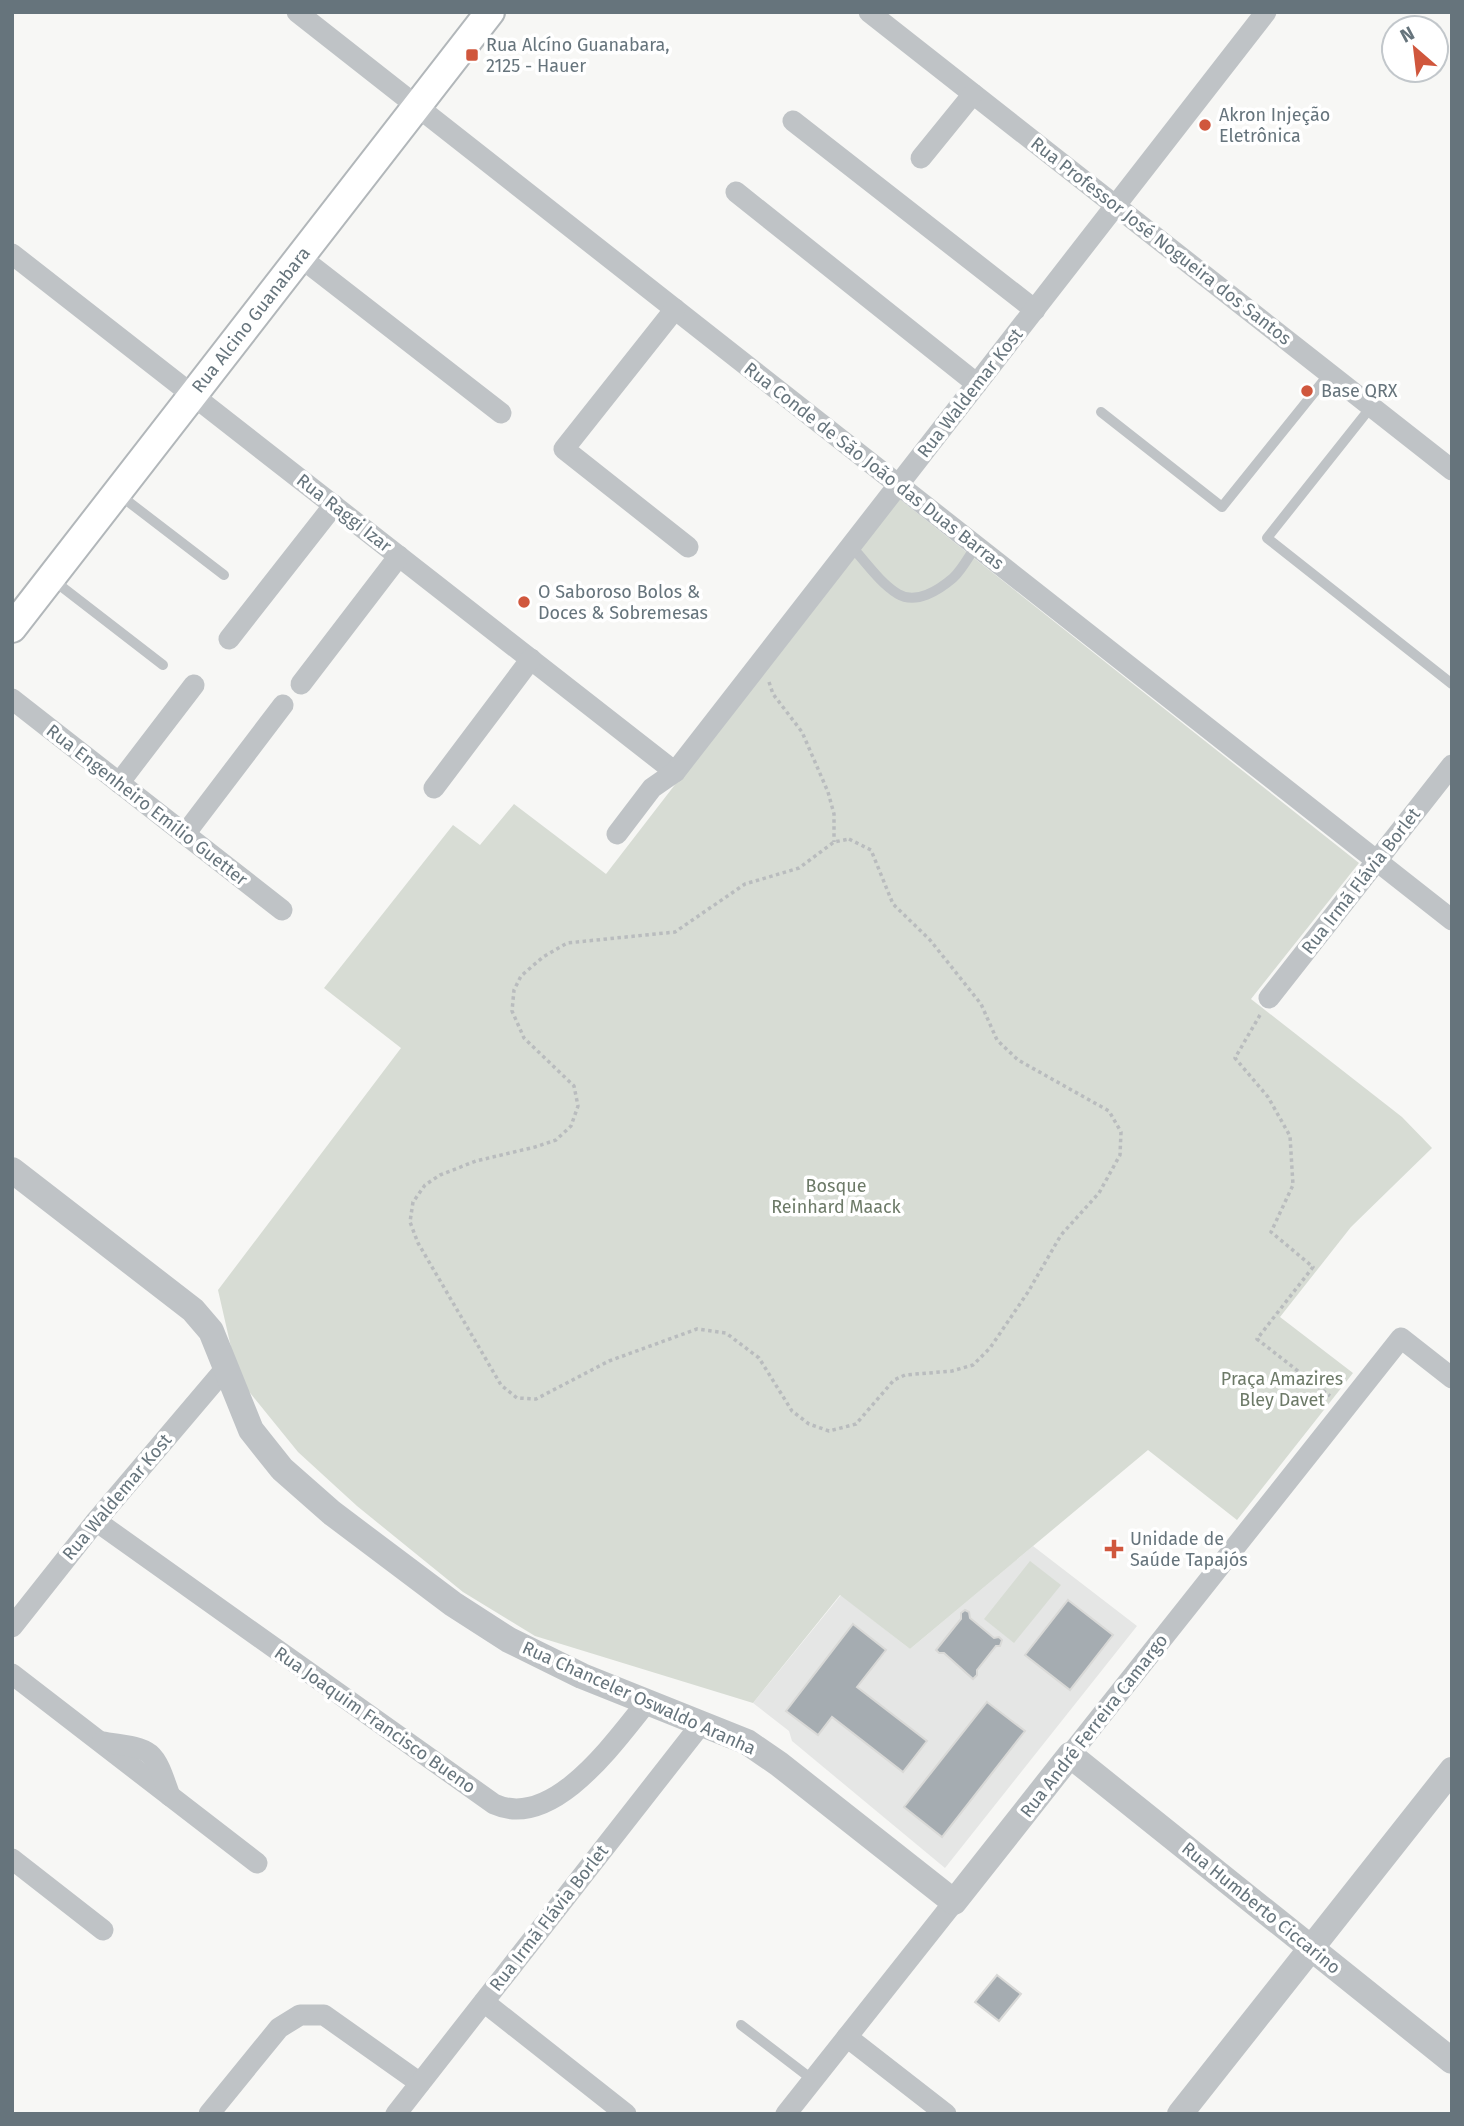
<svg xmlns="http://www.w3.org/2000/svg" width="1464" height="2126" font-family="'Fira Sans',sans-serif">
	<rect width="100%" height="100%" fill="#f7f7f5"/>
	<path fill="#e5e6e5" d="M 1033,1546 L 1137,1626 L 945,1868 L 792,1741 L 789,1731 L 753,1703 L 841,1595 L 910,1649 Z"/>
	<g fill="#d7dcd4">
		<path d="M 897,497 L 1359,863 L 1251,999 L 1402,1117 L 1432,1148 L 1351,1227 L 1280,1317 L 1353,1373 L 1237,1520 L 1148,1450 L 910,1649 L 840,1595 L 753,1703 L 535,1636 L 463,1592 L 357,1506 L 298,1452 L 238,1378 L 218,1290 L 401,1048 L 324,988 L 453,825 L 480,845 L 514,804 L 606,874 Z"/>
		<path d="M 1030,1561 L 1061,1585 L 1014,1643 L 984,1619 Z"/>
	</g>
	<g fill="#a5acb1" stroke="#d9d9d7" stroke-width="2">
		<path d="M 1068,1600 L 1113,1635 L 1070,1690 L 1025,1655 Z"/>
		<path d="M 965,1610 L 969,1612 L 970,1618 L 994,1638 L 999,1637 L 1002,1640 L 1000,1646 L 996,1646 L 977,1670 L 977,1675 L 973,1679 L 944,1653 L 939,1653 L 936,1650 L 961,1619 L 961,1613 Z"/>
		<path d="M 853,1624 L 886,1650 L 857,1687 L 927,1741 L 903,1772 L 832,1717 L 818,1735 L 786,1711 Z"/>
		<path d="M 987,1702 L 1025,1731 L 942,1837 L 904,1807 Z"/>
		<path d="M 997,1975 L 1021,1994 L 999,2021 L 975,2002 Z"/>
	</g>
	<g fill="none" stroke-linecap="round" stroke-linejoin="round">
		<g stroke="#b2b7ba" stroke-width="32">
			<path id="secondary" d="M 12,628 L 490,12"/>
		</g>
		<g stroke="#b9bcbe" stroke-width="3.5" stroke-dasharray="3.5 3.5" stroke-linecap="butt">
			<path d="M 769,682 L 773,694 L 802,732 L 828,792 L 834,814 L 834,842"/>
			<path d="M 849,839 L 871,850 L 893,904 L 930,940 L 981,1004 L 997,1040 L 1018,1060 L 1109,1111 L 1121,1132 L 1120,1155 L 1099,1193 L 1061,1235 L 1028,1292 L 990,1348 L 973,1365 L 952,1371 L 905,1375 L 894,1380 L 856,1424 L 829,1431 L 809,1424 L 792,1411 L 759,1358 L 726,1333 L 697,1329 L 609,1361 L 536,1399 L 517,1398 L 501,1385 L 418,1243 L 410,1222 L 413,1202 L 425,1185 L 440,1175 L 476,1161 L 535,1147 L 556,1140 L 571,1126 L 578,1106 L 574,1086 L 524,1038 L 512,1011 L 514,990 L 521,976 L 543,957 L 567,943 L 675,932 L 745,884 L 799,868 L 834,842 Z"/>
			<path d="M 1260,1015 L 1235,1058 L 1268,1097 L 1290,1136 L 1293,1185 L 1271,1232 L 1313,1267 L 1257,1339 L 1330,1396"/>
		</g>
		<g stroke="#bfc3c6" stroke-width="10">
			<path d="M 1371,407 L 1267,538 L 1452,684"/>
			<path d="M 1101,412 L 1222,507 L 1329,374"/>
			<path d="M 117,493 L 224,575"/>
			<path d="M 851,546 C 866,562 879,582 898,594 C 916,605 939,590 953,578 C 962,570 969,556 976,546"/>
			<path d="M 53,580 L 163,665"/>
			<path d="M 741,2025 L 813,2080"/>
		</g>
		<g stroke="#bfc3c6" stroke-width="21">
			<path d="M 297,12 L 1452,920"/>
			<path d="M 869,12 L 1452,470"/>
			<path d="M 793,121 L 1035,310"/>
			<path d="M 921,158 L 973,94"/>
			<path d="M 736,192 L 977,384"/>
			<path d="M 12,254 L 675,772"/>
			<path d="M 300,257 L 501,413"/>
			<path d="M 675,309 L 564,449 L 688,547"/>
			<path d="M 229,639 L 334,505"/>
			<path d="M 301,684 L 399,556"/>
			<path d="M 12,699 L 282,910"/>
			<path d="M 119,783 L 194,685"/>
			<path d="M 434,788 L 531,659"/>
			<path d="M 185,834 L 283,705"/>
			<path d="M 617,834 L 652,788 L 675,772 L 1266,12"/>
			<path d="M 1269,998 L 1452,765"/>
			<path d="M 96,1521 L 494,1804 C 553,1831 615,1741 647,1702"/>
			<path d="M 12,1627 L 96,1521 L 225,1369"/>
			<path d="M 12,1674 L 257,1863"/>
			<path d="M 102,1742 C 153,1749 153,1747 170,1796"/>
			<path d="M 1070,1755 L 1401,1338 L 1452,1378"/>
			<path d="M 12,1859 L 103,1930"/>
			<path d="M 484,2002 L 626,2114"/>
			<path d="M 847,2037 L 946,2114"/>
			<path d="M 209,2114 L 279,2028 L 300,2015 L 324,2015 L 420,2083"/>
			<path d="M 396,2114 L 702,1723"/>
			<path d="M 786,2114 L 954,1902"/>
		</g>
		<g stroke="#bfc3c6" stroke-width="26">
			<path d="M 12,1170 L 193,1310 L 211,1331 L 251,1430 L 282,1469 L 332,1513 L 453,1604 L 509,1640 L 582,1676 L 747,1742 L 779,1764 L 954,1902 L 1070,1755 L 1452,2061"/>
			<path d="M 1180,2114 L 1452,1770"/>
		</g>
		<use href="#secondary" stroke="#fff" stroke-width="28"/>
	</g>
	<g fill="#d0573d" stroke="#fff" stroke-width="2.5">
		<rect x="465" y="48" width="14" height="14" rx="3.5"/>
		<circle cx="1205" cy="125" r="7"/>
		<circle cx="1307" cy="391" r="7"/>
		<circle cx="524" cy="602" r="7"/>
		<path d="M1110.5 1538.5h7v7h7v7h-7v7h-7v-7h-7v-7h7z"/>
	</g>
	<g text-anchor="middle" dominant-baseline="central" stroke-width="7" stroke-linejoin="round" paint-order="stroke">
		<g font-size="18" fill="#66747c" stroke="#fff" text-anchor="start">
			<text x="486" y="45">Rua Alcíno Guanabara,<tspan x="486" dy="21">2125 - Hauer</tspan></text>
			<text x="1219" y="115">Akron Injeção<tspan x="1219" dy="21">Eletrônica</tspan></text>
			<text x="1321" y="391">Base QRX</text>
			<text x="538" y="592">O Saboroso Bolos &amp;<tspan x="538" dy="21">Doces &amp; Sobremesas</tspan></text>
			<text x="1130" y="1539">Unidade de<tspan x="1130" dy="21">Saúde Tapajós</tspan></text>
		</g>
		<g font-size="18" fill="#66747c" stroke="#fff">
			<text transform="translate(1161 241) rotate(38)">Rua Professor José Nogueira dos Santos</text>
			<text transform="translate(251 320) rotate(-52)">Rua Alcino Guanabara</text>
			<text transform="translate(970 393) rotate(-52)">Rua Waldemar Kost</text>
			<text transform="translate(874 466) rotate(38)">Rua Conde de São João das Duas Barras</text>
			<text transform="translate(344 513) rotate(38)">Rua Raggi Izar</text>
			<text transform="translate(147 805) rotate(38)">Rua Engenheiro Emílio Guetter</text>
			<text transform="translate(1361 881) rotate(-52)">Rua Irmã Flávia Borlet</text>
			<text transform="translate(117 1497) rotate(-50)">Rua Waldemar Kost</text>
			<text transform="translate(639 1698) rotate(24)">Rua Chanceler Oswaldo Aranha</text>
			<text transform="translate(375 1720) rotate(35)">Rua Joaquim Francisco Bueno</text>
			<text transform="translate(1094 1726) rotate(-52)">Rua André Ferreira Camargo</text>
			<text transform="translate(1261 1908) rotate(39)">Rua Humberto Ciccarino</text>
			<text transform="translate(549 1918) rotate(-52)">Rua Irmã Flávia Borlet</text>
		</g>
		<g font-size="18" fill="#6d7a68" stroke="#fff">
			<text x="836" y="1186">Bosque<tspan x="836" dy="21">Reinhard Maack</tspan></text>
			<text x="1282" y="1379">Praça Amazires<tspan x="1282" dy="21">Bley Davet</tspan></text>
		</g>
	</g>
	<rect width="1464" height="2126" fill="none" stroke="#66747c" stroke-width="28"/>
	<g transform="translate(1415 49) rotate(332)"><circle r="33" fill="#ffffff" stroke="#c2c7cb" stroke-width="2"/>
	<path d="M0-5L12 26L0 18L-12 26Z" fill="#d0573d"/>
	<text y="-10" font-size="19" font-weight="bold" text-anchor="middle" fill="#66747c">N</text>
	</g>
</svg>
